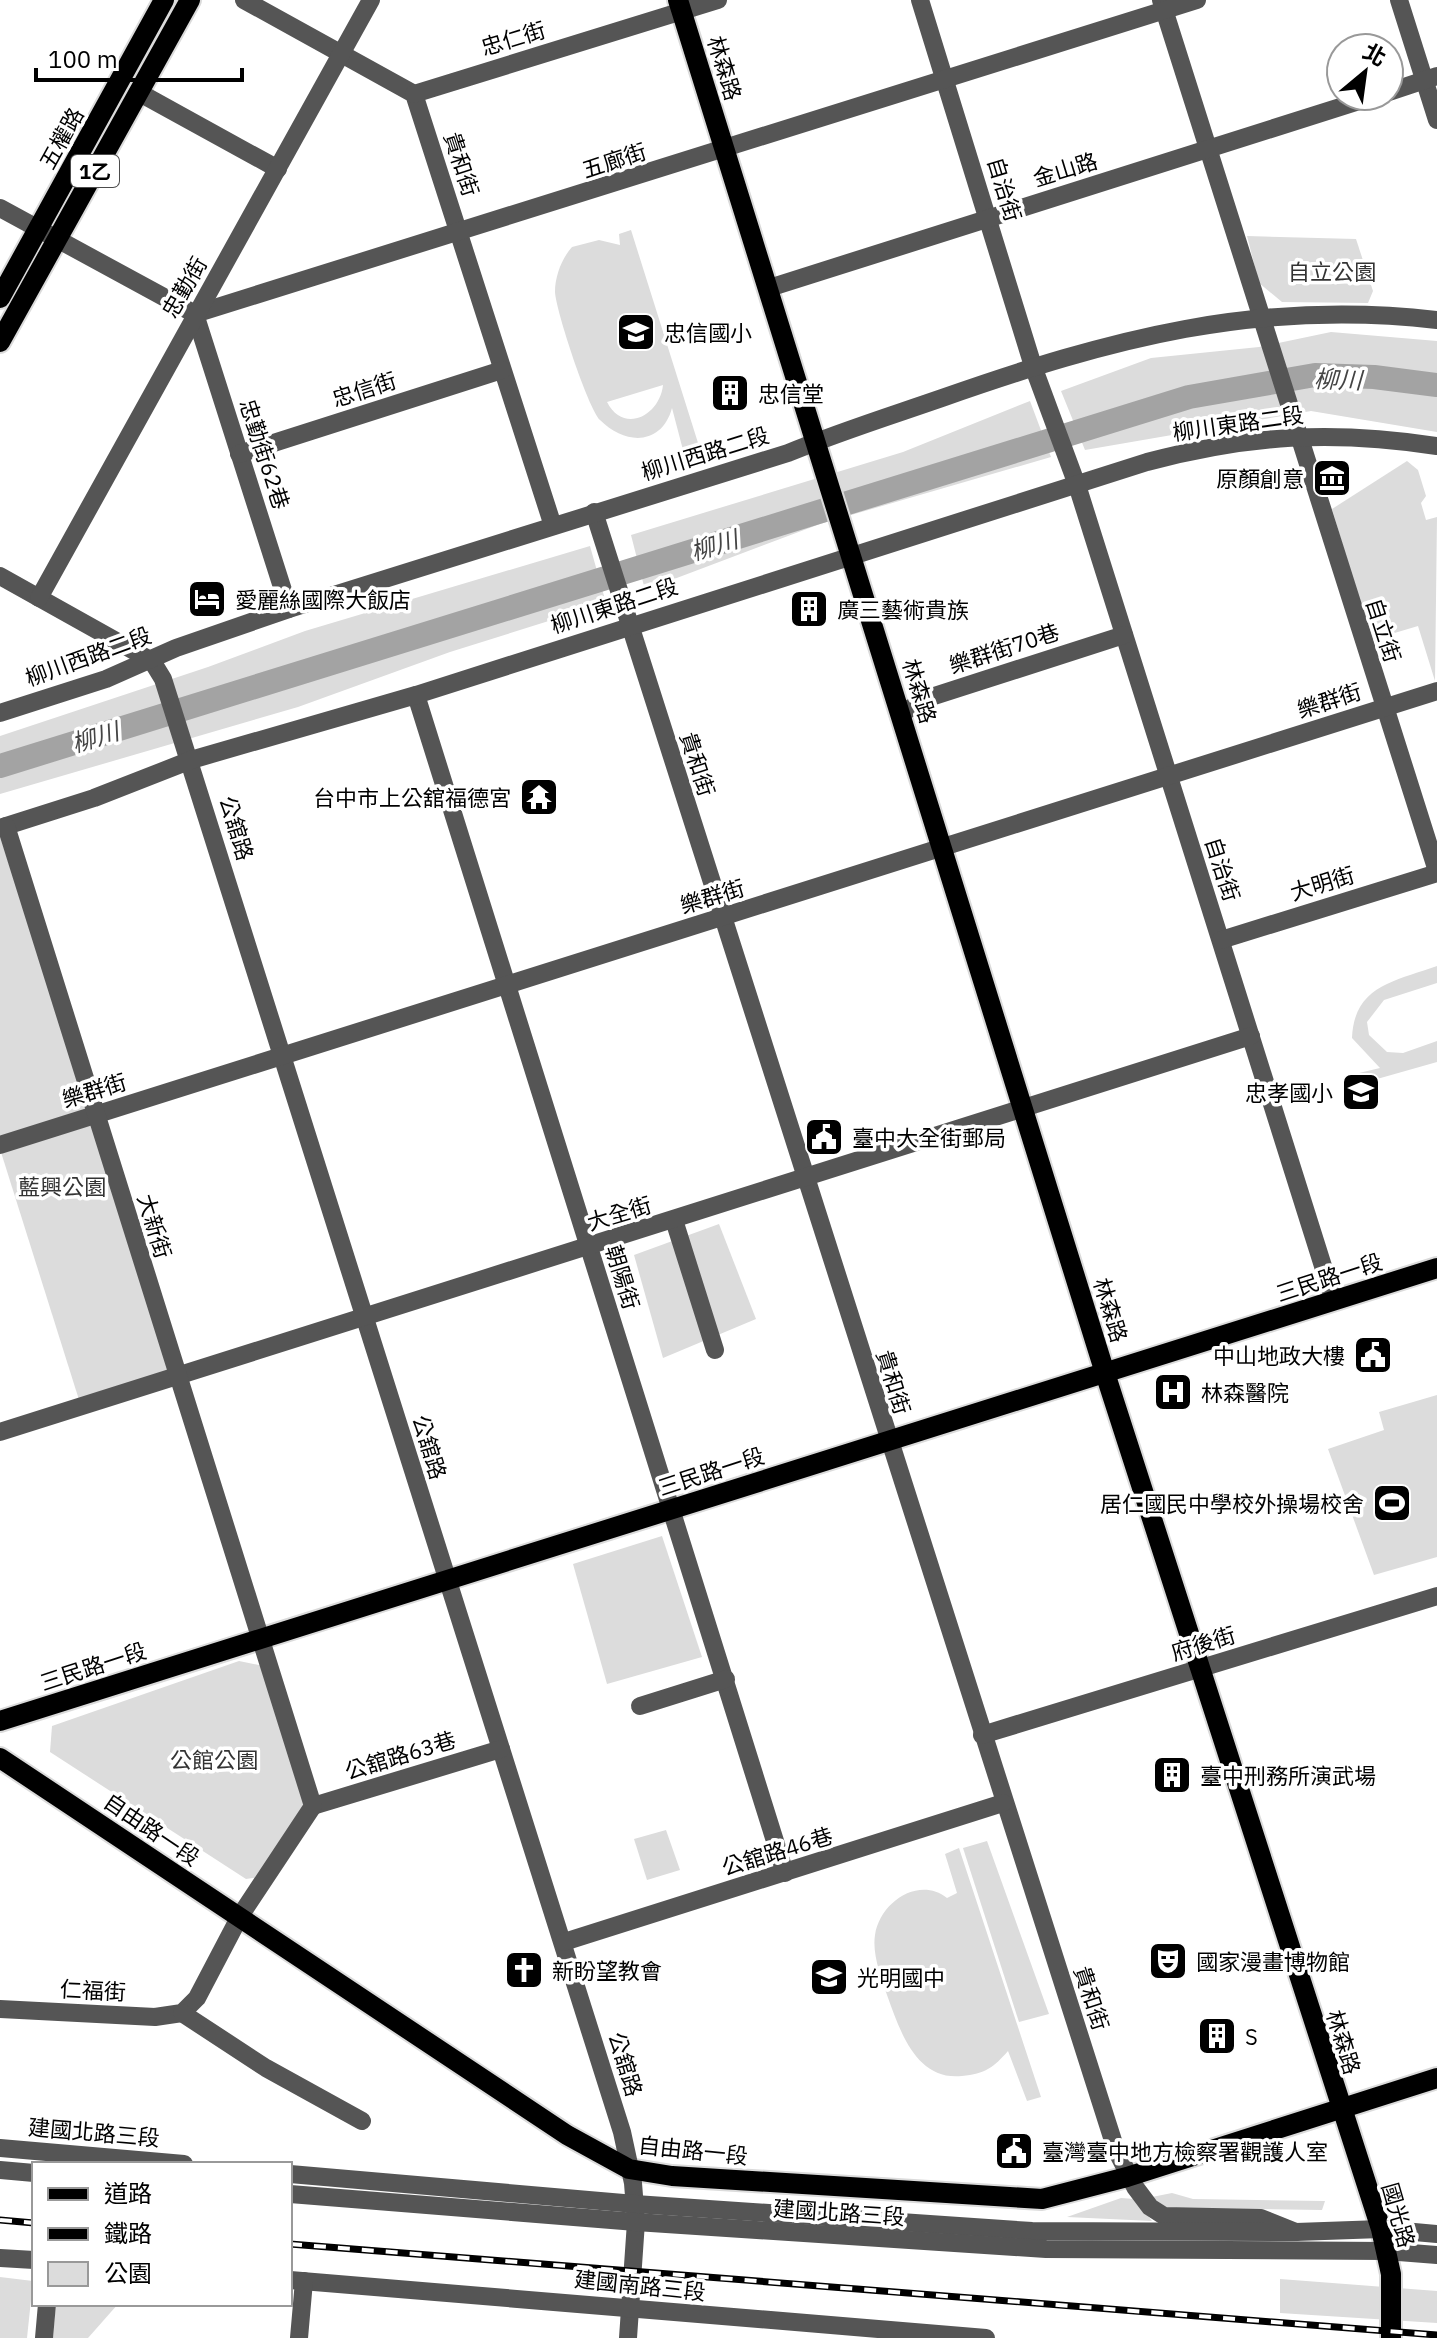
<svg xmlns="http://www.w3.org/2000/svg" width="1437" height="2338" font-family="'IBM Plex Sans','Noto Sans TC',sans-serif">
	<rect width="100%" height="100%" fill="#fff"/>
	<g fill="#dcdcdc" fill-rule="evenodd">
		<path d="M 631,230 L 699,446 L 683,450 L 672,408 C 662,445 626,446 600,420 C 588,408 556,311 555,292 C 555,276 562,258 572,247 L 599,240 L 620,245 L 619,234 ZM 663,385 C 660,415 624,435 607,402 Z"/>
		<path d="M 1247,236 L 1356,239 L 1373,291 L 1368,303 L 1282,302 L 1259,283 Z"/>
		<path d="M 1331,332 L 1437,341 L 1437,432 L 1311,411 L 1085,450 L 1061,391 L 1151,358 L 1259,347 Z"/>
		<path d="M 1030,401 L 1051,457 L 820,524 L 645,590 L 631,535 L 903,452 Z"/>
		<path d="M 1407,461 L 1418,470 L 1426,496 L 1421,503 L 1426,520 L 1437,517 L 1435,681 L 1418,626 L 1371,640 L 1332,509 Z"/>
		<path d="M 590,546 L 606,603 L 450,652 L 298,707 L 0,794 L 0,736 L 208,667 L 305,631 Z"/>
		<path d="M 0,837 L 91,1112 L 0,1140 Z"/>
		<path d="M 1437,966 L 1437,983 L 1384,1000 L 1367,1022 L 1369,1035 L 1387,1052 L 1403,1053 L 1437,1041 L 1437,1062 L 1363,1083 L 1359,1073 L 1380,1068 L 1352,1038 C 1354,985 1396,981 1437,966 Z"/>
		<path d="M 93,1121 L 171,1374 L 80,1403 L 0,1149 Z"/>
		<path d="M 719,1224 L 756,1319 L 663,1358 L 634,1255 Z"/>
		<path d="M 1437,1395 L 1437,1557 L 1374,1575 L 1328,1449 L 1384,1430 L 1379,1412 Z"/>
		<path d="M 662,1536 L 702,1657 L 607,1684 L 573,1564 Z"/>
		<path d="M 239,1661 L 264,1666 L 311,1799 L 265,1876 L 246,1879 L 50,1752 L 52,1726 Z"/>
		<path d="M 666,1830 L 680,1870 L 647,1880 L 634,1839 Z"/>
		<path d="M 987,1841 L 1049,2014 L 1019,2022 L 963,1848 Z"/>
		<path d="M 959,1848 L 1041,2097 L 1027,2101 L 1008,2051 C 994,2067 985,2074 962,2076 C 916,2081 900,2031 887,1995 C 881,1977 872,1954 875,1935 C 880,1902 919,1876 947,1898 L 957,1893 L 945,1854 Z"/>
		<path d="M 1172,2193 L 1193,2199 L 1325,2201 L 1322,2210 L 1167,2208 L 1152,2197 Z"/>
		<path d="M 1121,2198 L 1135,2199 L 1152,2221 L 1067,2217 Z"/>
		<path d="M 0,2277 L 33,2281 L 27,2338 L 0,2338 Z"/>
		<path d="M 1280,2279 L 1437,2291 L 1437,2323 L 1280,2313 Z"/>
		<path d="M 56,2304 L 118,2304 L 88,2338 L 53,2338 Z"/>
	</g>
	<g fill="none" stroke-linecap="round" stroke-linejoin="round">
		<path stroke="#a3a3a3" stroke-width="24" d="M 0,766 L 1189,397 L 1315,375 L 1374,377 L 1437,385"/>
		<g stroke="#dbdbdb" stroke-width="24">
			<g id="major">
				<path d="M 678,0 L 1105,1373 L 1381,2229 L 1391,2274 L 1391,2338"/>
				<path d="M 0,298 L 164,0"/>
				<path d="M 0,342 L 190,0"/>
				<path d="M 0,1721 L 1437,1268"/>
				<path d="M 0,1758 L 567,2135 L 629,2169 L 672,2176 L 1042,2199 L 1127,2177 L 1437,2078"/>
			</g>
		</g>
		<g stroke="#555" stroke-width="18">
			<path d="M 244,0 L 414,94 L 553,526"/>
			<path d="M 920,0 L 1033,366 L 1077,485 L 1334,1301"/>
			<path d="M 1161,0 L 1437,871"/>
			<path d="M 1399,0 L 1437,120"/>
			<path d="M 138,92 L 278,169"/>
			<path d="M 1389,92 L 1437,76"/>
			<path d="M 414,94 L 718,0"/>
			<path d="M 0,208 L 195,314 L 1197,0"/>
			<path d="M 769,288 L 1375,96"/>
			<path d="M 195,314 L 289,609"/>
			<path d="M 239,454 L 502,370"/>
			<path d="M 594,512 L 1116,2150 L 1135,2187 L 1150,2207 L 1164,2216 L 1261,2218 L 1296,2232"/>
			<path d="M 0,576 L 152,661 L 163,679 L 622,2132 L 633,2183 L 636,2222 L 628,2338"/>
			<path d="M 39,598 L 371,0"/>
			<path d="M 416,695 L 785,1873"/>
			<path d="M 0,713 L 106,679 L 176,648 L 289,609 L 788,453 C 839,432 890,416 942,398 C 1110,339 1257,299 1437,320"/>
			<path d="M 902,713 L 928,698 L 1124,635"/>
			<path d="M 0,828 L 94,798 L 191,760 L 416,695 L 1147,462 C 1249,435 1332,430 1437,446"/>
			<path d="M 1221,940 L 1437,873"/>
			<path d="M 0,1145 L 1437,691"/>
			<path d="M 674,1220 L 715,1350"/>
			<path d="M 0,1432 L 1251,1036"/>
			<path d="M 640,1706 L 726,1679"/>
			<path d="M 982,1735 L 1437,1596"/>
			<path d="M 313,1806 L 501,1749"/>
			<path d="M 564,1942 L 1003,1803"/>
			<path d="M 0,2009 L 155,2017 L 182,2013 L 197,1998 L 240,1916 L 313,1806 L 6,826"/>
			<path d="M 182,2013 L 266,2068 L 362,2121"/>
			<path d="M 0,2148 L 184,2164"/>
			<path d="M 0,2170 L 34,2173"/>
			<path d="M 290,2174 L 635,2204 L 1032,2231 L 1296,2232 L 1381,2229 L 1437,2234"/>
			<path d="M 290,2194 L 636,2222 L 1046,2249 L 1386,2251 L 1437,2255"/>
			<path d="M 0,2258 L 34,2260"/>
			<path d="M 290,2280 L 986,2338"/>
			<path d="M 44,2338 L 47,2304"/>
			<path d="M 299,2338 L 304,2281"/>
		</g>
		<use href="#major" stroke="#000" stroke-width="20"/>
		<g stroke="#000" stroke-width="7">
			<g id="rail">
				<path d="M 0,2220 L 34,2223"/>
				<path d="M 290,2244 L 1437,2335"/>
			</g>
		</g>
		<use href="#rail" stroke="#fff" stroke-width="4" stroke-dasharray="12" stroke-linecap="butt"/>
	</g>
	<defs>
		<g id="school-square" transform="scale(2)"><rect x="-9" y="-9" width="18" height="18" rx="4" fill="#000" stroke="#fff"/><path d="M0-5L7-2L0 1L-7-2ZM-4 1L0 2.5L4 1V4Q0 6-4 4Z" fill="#fff"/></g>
		<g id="building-square" transform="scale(2)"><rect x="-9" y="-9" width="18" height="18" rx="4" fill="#000" stroke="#fff"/><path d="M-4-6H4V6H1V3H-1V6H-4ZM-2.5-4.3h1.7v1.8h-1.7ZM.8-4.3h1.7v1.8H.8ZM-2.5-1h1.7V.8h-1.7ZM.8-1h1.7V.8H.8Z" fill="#fff"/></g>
		<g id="museum-square" transform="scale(2)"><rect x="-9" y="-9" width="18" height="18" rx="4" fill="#000" stroke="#fff"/><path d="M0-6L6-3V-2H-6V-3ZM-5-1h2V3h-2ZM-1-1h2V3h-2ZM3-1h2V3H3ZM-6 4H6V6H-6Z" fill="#fff"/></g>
		<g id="hotel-square" transform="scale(2)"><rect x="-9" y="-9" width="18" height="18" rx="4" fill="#000" stroke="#fff"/><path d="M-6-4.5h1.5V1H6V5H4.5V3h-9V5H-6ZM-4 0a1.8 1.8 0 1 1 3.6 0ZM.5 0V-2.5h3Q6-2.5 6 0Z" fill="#fff"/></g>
		<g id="temple-square" transform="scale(2)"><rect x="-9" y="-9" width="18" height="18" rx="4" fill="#000" stroke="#fff"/><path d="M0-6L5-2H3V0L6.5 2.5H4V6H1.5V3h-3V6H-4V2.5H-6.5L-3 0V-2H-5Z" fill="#fff"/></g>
		<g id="civic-square" transform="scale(2)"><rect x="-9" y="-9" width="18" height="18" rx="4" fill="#000" stroke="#fff"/><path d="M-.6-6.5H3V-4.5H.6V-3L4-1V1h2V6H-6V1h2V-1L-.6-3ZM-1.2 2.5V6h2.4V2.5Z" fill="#fff"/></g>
		<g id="hospital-square" transform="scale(2)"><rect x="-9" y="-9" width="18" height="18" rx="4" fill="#000" stroke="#fff"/><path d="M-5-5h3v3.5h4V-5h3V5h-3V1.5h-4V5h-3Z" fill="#fff"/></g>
		<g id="stadium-square" transform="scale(2)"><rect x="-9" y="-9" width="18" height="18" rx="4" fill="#000" stroke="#fff"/><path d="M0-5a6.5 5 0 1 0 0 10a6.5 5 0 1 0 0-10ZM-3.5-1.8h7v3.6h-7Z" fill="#fff"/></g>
		<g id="theatre-square" transform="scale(2)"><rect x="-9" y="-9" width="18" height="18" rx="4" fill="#000" stroke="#fff"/><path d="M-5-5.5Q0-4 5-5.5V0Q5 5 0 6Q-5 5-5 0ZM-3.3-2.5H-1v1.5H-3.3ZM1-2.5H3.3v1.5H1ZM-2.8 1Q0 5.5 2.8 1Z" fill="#fff"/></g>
		<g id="church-square" transform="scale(2)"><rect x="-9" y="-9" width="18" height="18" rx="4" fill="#000" stroke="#fff"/><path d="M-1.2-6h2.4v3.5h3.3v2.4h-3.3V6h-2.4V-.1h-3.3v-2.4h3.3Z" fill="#fff"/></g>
	</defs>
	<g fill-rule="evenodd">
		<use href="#school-square" x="636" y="332"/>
		<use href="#building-square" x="730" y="393"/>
		<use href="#museum-square" x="1332" y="478"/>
		<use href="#hotel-square" x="207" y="599"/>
		<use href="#building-square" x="809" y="609"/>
		<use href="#temple-square" x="539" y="797"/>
		<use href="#school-square" x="1361" y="1092"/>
		<use href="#civic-square" x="824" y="1137"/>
		<use href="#civic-square" x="1373" y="1355"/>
		<use href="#hospital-square" x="1173" y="1392"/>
		<use href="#stadium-square" x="1392" y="1503"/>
		<use href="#building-square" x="1172" y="1775"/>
		<use href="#theatre-square" x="1168" y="1961"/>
		<use href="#church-square" x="524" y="1970"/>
		<use href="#school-square" x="829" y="1977"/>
		<use href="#building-square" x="1217" y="2036"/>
		<use href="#civic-square" x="1014" y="2151"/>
	</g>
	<g text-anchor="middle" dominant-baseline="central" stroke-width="7" stroke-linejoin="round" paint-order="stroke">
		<rect fill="#fff" stroke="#4c4c4c" stroke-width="2" x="71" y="155" width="48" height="32" rx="6"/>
		<g font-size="20" font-weight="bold" fill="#000">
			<text x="95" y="171">1乙</text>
		</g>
		<g font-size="22" fill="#000" stroke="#fff">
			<text transform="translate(513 38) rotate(-17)">忠仁街</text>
			<text transform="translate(725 68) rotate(73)">林森路</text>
			<text transform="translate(61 138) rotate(-61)">五權路</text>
			<text transform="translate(614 160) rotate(-18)">五廊街</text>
			<text transform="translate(462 164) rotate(72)">貴和街</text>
			<text transform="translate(1065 169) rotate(-17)">金山路</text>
			<text transform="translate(1005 189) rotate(73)">自治街</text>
			<text transform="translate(184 287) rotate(-60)">忠勤街</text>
			<text transform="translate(364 389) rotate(-18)">忠信街</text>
			<text transform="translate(1238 423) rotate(-8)">柳川東路二段</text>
			<text transform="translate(705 453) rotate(-17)">柳川西路二段</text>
			<text transform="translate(265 454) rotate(72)">忠勤街62巷</text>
			<text transform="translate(614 605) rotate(-18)">柳川東路二段</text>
			<text transform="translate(1384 630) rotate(72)">自立街</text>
			<text transform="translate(1004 648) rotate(-18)">樂群街70巷</text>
			<text transform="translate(88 656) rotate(-20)">柳川西路二段</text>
			<text transform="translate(920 691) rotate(73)">林森路</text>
			<text transform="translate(1329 700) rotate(-18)">樂群街</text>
			<text transform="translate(698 764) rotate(72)">貴和街</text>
			<text transform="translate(237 828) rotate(73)">公舘路</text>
			<text transform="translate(1223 869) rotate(72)">自治街</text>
			<text transform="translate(1322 883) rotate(-17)">大明街</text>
			<text transform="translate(712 896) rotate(-17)">樂群街</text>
			<text transform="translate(94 1090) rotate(-17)">樂群街</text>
			<text transform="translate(619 1213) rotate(-17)">大全街</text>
			<text transform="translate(155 1226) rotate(73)">大新街</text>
			<text transform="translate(623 1277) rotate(73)">朝陽街</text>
			<text transform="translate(1329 1277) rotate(-18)">三民路一段</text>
			<text transform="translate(1111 1310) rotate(73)">林森路</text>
			<text transform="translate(894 1382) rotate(73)">貴和街</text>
			<text transform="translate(430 1447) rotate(73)">公舘路</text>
			<text transform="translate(711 1471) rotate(-18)">三民路一段</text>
			<text transform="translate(1203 1643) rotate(-17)">府後街</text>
			<text transform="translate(93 1666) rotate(-18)">三民路一段</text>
			<text transform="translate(400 1755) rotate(-17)">公舘路63巷</text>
			<text transform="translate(152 1829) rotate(34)">自由路一段</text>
			<text transform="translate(777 1851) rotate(-17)">公舘路46巷</text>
			<text transform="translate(93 1990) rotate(3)">仁福街</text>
			<text transform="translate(1092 1998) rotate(72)">貴和街</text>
			<text transform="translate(1344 2042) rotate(73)">林森路</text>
			<text transform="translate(626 2064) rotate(73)">公舘路</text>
			<text transform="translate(94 2132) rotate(5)">建國北路三段</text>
			<text transform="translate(693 2150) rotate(6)">自由路一段</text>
			<text transform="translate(839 2212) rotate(4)">建國北路三段</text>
			<text transform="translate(1399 2215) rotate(74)">國光路</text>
			<text transform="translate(640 2285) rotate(6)">建國南路三段</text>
		</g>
		<g font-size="22" fill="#333" stroke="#fff">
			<text x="1332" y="271">自立公園</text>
			<text x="62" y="1186">藍興公園</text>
			<text x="214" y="1759">公館公園</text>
		</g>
		<g font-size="22" fill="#000" stroke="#fff" text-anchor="start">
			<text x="664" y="332">忠信國小</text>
			<text x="758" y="393">忠信堂</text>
			<text x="1304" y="478" text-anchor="end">原顏創意</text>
			<text x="235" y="599">愛麗絲國際大飯店</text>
			<text x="837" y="609">廣三藝術貴族</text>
			<text x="511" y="797" text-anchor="end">台中市上公舘福德宮</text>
			<text x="1333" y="1092" text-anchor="end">忠孝國小</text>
			<text x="852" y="1137">臺中大全街郵局</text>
			<text x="1345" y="1355" text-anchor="end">中山地政大樓</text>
			<text x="1201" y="1392">林森醫院</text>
			<text x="1364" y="1503" text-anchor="end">居仁國民中學校外操場校舍</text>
			<text x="1200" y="1775">臺中刑務所演武場</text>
			<text x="1196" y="1961">國家漫畫博物館</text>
			<text x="552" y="1970">新盼望教會</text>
			<text x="857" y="1977">光明國中</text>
			<text x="1245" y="2036">S</text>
			<text x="1042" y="2151">臺灣臺中地方檢察署觀護人室</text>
		</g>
		<g font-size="24" font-style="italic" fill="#444" stroke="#fff">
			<text transform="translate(1338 379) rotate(2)">柳川</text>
			<text transform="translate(714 545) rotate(-17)">柳川</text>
			<text transform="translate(95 737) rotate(-17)">柳川</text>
		</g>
	</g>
	<rect x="32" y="2162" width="260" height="144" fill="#ffffff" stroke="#999999" stroke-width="2"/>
	<rect x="48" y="2188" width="40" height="12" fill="#000000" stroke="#999999" stroke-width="2"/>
	<text x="104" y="2202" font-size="24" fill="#000000">道路</text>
	<rect x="48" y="2228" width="40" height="12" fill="#000000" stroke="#999999" stroke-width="2"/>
	<text x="104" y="2242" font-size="24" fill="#000000">鐵路</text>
	<rect x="48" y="2262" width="40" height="24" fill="#dcdcdc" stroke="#999999" stroke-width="2"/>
	<text x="104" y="2282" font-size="24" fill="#000000">公園</text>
	<g transform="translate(1365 72) rotate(29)"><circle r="38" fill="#ffffff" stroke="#999999" stroke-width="2"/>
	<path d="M0-6L14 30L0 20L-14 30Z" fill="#000000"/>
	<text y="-12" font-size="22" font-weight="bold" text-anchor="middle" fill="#000000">北</text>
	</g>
	<path d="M36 68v12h206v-12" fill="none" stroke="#000000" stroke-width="4"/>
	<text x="48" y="68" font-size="24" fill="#000000" stroke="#ffffff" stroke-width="6" paint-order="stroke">100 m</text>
</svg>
